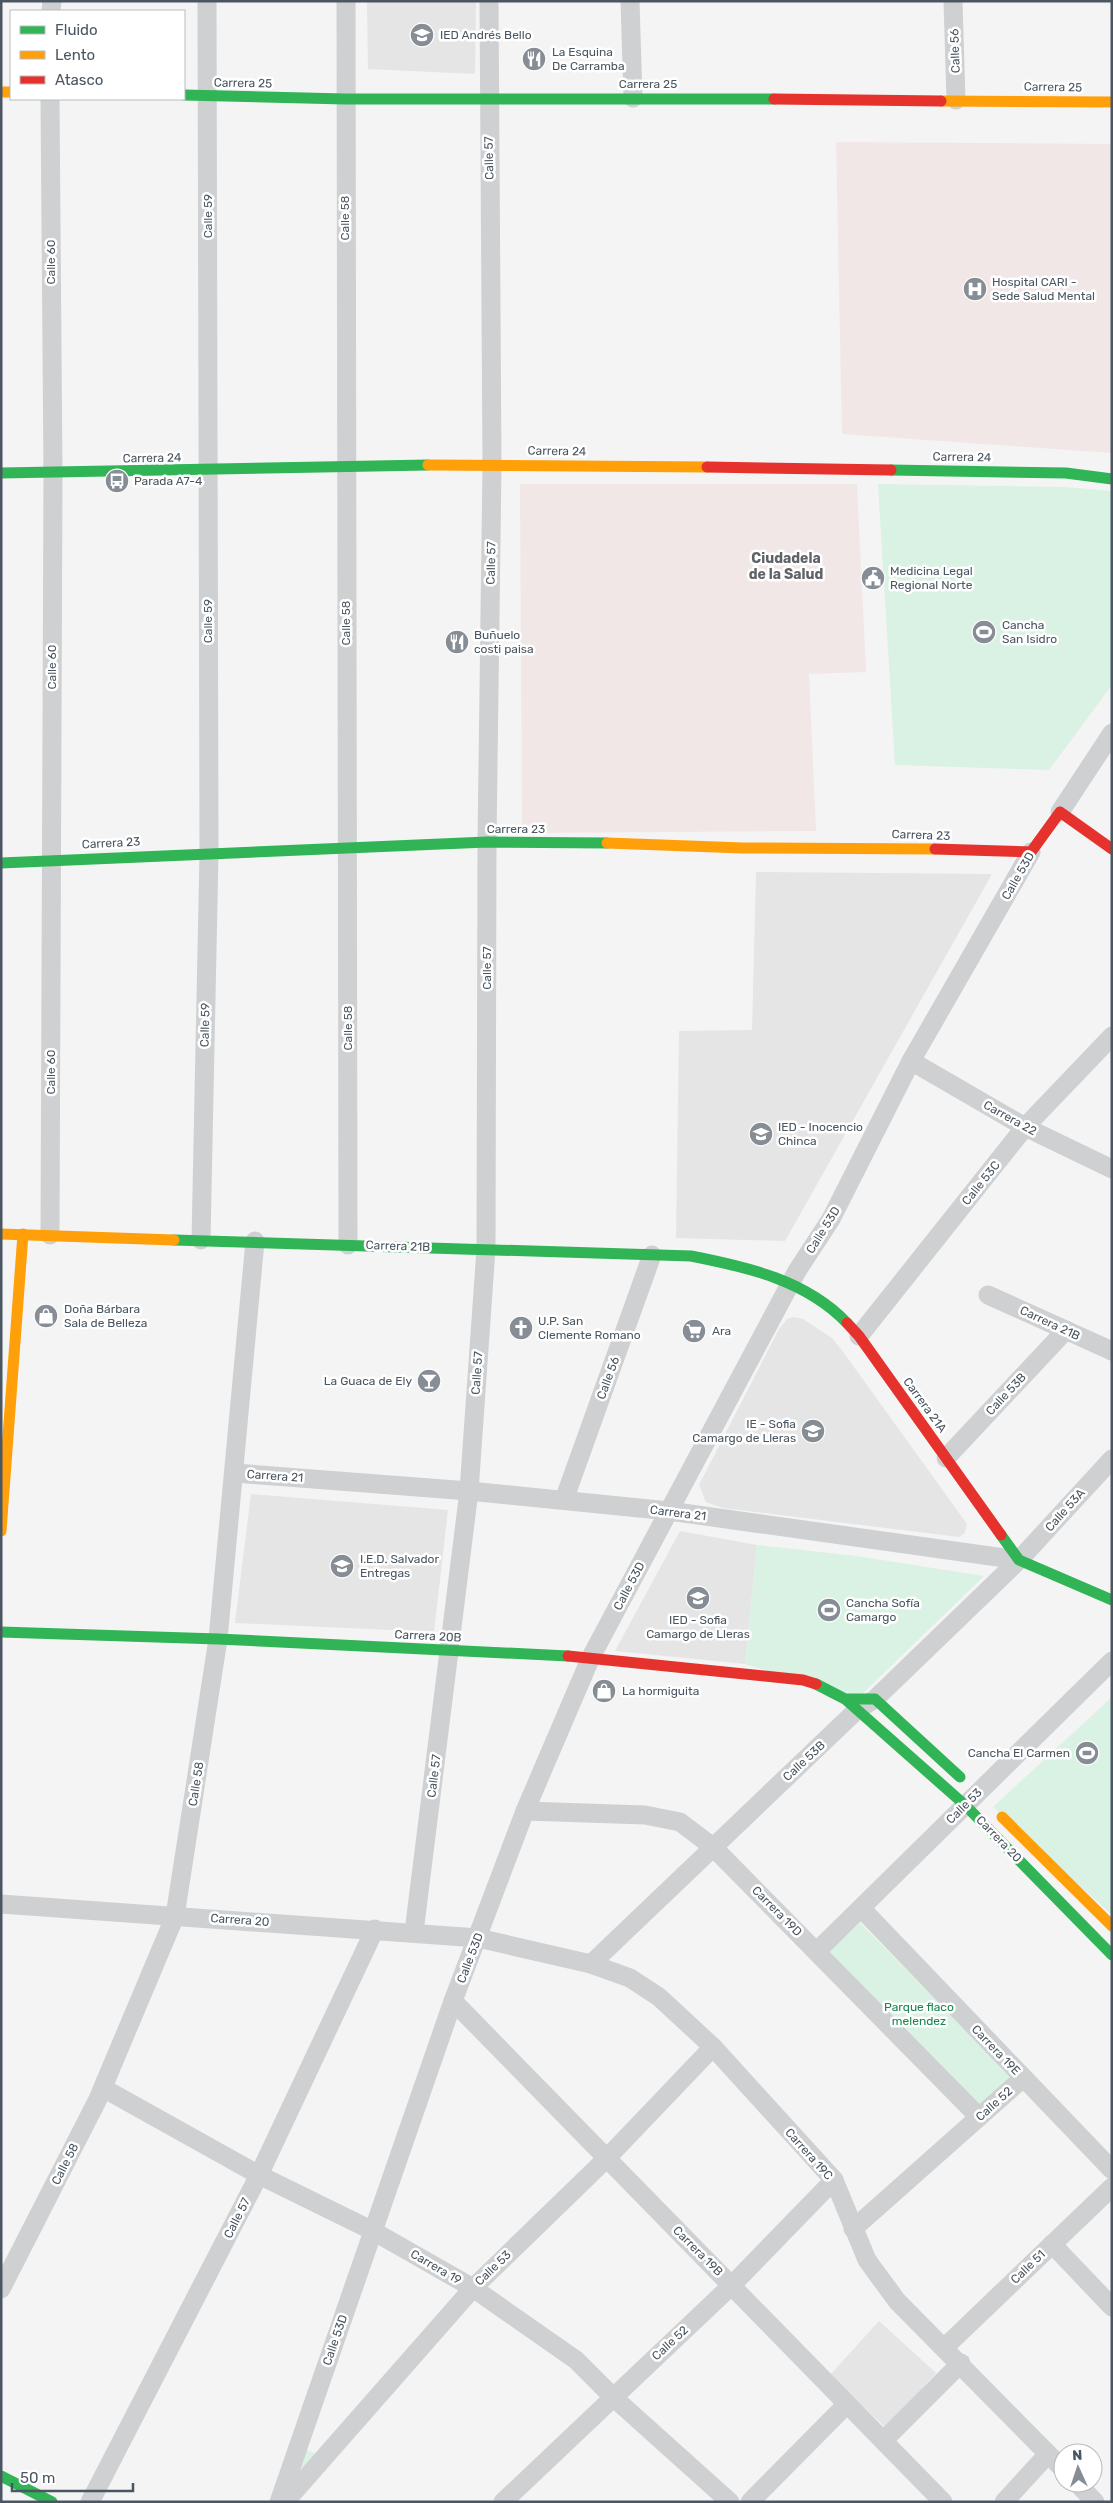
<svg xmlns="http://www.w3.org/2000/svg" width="1113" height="2503" font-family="Rubik,sans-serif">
	<rect width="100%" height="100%" fill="#f4f4f4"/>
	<g fill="#e6e5e6">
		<path d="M 367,1 L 476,1 L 475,74 L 368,69 Z"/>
		<path d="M 756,872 L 992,874 L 785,1241 L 676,1238 L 679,1031 L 752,1030 Z"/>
		<path d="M 794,1317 L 803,1319 L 832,1338 L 844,1353 L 967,1524 L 965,1533 L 959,1537 L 723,1508 L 706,1502 L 699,1485 L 779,1329 L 787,1319 Z"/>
		<path d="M 251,1494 L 448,1510 L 434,1632 L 235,1623 Z"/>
		<path d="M 680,1531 L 757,1545 L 745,1664 L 615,1651 Z"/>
		<path d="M 879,2321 L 936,2373 L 886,2428 L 830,2375 Z"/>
	</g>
	<g fill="#f1e7e6">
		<path d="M 836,142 L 1112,144 L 1112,453 L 842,434 Z"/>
		<path d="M 520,484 L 857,484 L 866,672 L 809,674 L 816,831 L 522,833 Z"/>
	</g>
	<g fill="#d9f2e3">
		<path d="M 878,484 L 1064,487 L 1112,491 L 1112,685 L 1049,770 L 895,765 Z"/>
		<path d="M 757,1545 L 856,1556 L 984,1576 L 858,1698 L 745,1664 Z"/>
		<path d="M 1112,1697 L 1112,1915 L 993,1807 Z"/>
		<path d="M 860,1923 L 1011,2076 L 980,2108 L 827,1952 Z"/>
		<path d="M 303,2448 L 319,2455 L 297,2481 Z"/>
	</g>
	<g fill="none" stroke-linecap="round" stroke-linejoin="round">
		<g stroke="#ced0d2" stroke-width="19">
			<path d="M 346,1 L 348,1245"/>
			<path d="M 630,1 L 633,98"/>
			<path d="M 953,1 L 956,100"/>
			<path d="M 51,11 L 52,1"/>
			<path d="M 50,99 L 53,473 L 50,1235"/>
			<path d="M 1060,812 L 1112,733"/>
			<path d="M 911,1061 L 1025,1127 L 1112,1169"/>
			<path d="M 201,1240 L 209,853 L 207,1"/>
			<path d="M 988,1295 L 1112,1351"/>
			<path d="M 859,1336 L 1025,1127 L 1112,1036"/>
			<path d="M 946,1458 L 1066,1330"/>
			<path d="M 235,1473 L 469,1491 L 669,1511 L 1019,1560"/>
			<path d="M 564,1500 L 652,1255"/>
			<path d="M 525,1811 L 645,1815 L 680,1822 L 713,1847 L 979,2117"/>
			<path d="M 1,1904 L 478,1938 L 591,1964 L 630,1978 L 659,1997 L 713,2047 L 834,2180 L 867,2260 L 897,2301 L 1063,2469"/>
			<path d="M 861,1908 L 1112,2170"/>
			<path d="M 414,1932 L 469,1491 L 486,1249 L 487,842 L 492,464 L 489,1"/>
			<path d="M 817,1951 L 1112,1661"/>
			<path d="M 591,1964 L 857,1710 L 875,1699 L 1019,1560 L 1112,1459"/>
			<path d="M 453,2001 L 943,2502"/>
			<path d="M 103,2088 L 259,2175 L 373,2231 L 473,2288 L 576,2360 L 613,2397 L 730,2502"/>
			<path d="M 853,2229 L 1023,2078"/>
			<path d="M 1052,2244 L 1112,2307"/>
			<path d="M 1,2289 L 98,2099 L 175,1916 L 218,1639 L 255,1241"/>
			<path d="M 945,2347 L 1112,2187"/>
			<path d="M 884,2440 L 961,2363"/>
			<path d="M 1077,2483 L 1095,2502"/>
			<path d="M 90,2502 L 259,2175 L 375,1929"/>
			<path d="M 279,2502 L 453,2001 L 525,1811 L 591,1657 L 797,1271 L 831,1219 L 911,1061 L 1031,852"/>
			<path d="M 285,2502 L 473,2288 L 606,2159 L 713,2047"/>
			<path d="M 503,2502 L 732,2285 L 834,2180"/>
			<path d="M 750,2502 L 847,2404"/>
			<path d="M 1004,2502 L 1048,2454"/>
		</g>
		<g stroke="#30b455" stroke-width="11">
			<path d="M 184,95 L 345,99 L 774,99"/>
			<path d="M 891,470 L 1066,473 L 1112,479"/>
			<path d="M 1,473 L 428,465"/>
			<path d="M 1,863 L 487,842 L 607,843"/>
			<path d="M 174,1240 L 691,1256 C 747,1267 806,1280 847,1323"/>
			<path d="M 1001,1535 L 1019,1560 L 1112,1600"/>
			<path d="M 1,1632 L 218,1639 L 568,1656"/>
			<path d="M 816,1684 L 845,1699 L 965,1805 L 1112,1955"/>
			<path d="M 848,1699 L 875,1699 L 960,1777"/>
			<path d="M 1,2476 L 52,2502"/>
		</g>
		<g stroke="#ff9f0a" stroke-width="11">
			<path d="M 1,92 L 11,92"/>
			<path d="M 941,101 L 1112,102"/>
			<path d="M 428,465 L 707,467"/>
			<path d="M 607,843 L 743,848 L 935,849"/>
			<path d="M 1,1234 L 174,1240"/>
			<path d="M 1,1531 L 23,1234"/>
			<path d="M 1002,1817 L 1112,1926"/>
		</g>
		<g stroke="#e5322d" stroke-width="11">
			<path d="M 774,99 L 941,101"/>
			<path d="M 707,467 L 891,470"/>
			<path d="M 935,849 L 1031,852 L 1060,812 L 1112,849"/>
			<path d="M 847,1323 L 859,1336 L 1001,1535"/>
			<path d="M 568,1656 L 803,1680 L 816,1684"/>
		</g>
	</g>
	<defs>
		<g id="school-disc" transform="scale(1.25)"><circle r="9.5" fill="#868d94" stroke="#fff"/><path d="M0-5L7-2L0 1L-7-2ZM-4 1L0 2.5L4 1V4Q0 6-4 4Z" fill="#fff"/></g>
		<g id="restaurant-disc" transform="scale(1.25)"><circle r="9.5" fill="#868d94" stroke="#fff"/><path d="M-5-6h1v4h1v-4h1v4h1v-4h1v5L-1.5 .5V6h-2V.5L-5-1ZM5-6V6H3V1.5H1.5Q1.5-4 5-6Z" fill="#fff"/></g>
		<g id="hospital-disc" transform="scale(1.25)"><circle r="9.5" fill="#868d94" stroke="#fff"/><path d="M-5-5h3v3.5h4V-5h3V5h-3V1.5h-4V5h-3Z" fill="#fff"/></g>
		<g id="bus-disc" transform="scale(1.25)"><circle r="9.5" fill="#868d94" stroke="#fff"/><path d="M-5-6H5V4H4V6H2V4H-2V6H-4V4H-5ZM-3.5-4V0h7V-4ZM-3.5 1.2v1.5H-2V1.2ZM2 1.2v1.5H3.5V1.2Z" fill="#fff"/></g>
		<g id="civic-disc" transform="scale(1.25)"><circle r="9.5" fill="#868d94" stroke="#fff"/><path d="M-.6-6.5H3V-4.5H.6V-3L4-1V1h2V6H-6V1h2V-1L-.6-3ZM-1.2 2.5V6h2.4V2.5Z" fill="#fff"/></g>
		<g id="stadium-disc" transform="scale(1.25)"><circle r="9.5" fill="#868d94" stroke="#fff"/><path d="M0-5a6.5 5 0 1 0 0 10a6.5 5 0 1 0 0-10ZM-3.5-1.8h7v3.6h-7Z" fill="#fff"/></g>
		<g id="shop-disc" transform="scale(1.25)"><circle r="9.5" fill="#868d94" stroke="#fff"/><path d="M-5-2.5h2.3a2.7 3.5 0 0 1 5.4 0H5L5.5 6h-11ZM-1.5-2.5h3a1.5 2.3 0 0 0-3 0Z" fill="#fff"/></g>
		<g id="church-disc" transform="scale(1.25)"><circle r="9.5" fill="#868d94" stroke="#fff"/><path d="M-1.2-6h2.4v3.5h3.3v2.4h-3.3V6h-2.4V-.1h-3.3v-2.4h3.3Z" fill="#fff"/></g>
		<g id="supermarket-disc" transform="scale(1.25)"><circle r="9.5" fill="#868d94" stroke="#fff"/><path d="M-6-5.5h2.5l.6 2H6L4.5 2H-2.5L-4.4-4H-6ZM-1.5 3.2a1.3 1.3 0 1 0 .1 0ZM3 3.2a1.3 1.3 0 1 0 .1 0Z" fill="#fff"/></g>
		<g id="bar-disc" transform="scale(1.25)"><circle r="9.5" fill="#868d94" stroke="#fff"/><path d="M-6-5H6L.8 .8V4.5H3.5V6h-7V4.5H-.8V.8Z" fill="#fff"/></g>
	</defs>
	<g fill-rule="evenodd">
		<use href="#school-disc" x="422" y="35"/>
		<use href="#restaurant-disc" x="534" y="59"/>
		<use href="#hospital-disc" x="975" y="289"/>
		<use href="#bus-disc" x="117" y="481"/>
		<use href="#civic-disc" x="873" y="578"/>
		<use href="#stadium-disc" x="984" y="632"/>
		<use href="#restaurant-disc" x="457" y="642"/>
		<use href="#school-disc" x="761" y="1134"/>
		<use href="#shop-disc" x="46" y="1316"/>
		<use href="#church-disc" x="521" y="1328"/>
		<use href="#supermarket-disc" x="694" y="1331"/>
		<use href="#bar-disc" x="429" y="1381"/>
		<use href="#school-disc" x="813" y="1431"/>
		<use href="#school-disc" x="342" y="1566"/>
		<use href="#school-disc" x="698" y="1598"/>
		<use href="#stadium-disc" x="829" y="1610"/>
		<use href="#shop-disc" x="604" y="1691"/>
		<use href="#stadium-disc" x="1087" y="1753"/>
	</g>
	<g text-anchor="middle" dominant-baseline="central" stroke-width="5" stroke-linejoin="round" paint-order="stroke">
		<g font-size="12" fill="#4a5661" stroke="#fff" text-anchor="start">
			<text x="440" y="35">IED Andrés Bello</text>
			<text x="552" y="52">La Esquina<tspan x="552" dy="14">De Carramba</tspan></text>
			<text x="992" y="282">Hospital CARI -<tspan x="992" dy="14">Sede Salud Mental</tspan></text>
			<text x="134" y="481">Parada A7-4</text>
			<text x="890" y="571">Medicina Legal<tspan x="890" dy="14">Regional Norte</tspan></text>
			<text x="1002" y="625">Cancha<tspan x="1002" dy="14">San Isidro</tspan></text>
			<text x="474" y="635">Buñuelo<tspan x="474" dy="14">costi paisa</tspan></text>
			<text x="778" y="1127">IED - Inocencio<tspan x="778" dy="14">Chinca</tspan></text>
			<text x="64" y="1309">Doña Bárbara<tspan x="64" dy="14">Sala de Belleza</tspan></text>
			<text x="538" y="1321">U.P. San<tspan x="538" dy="14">Clemente Romano</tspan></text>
			<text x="712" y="1331">Ara</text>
			<text x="412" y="1381" text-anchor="end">La Guaca de Ely</text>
			<text x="796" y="1424" text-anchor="end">IE - Sofia<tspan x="796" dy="14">Camargo de Lleras</tspan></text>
			<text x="360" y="1559">I.E.D. Salvador<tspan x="360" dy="14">Entregas</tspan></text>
			<text x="846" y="1603">Cancha Sofía<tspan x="846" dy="14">Camargo</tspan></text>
			<text x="698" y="1620" text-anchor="middle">IED - Sofia<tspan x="698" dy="14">Camargo de Lleras</tspan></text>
			<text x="622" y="1691">La hormiguita</text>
			<text x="1070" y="1753" text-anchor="end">Cancha El Carmen</text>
		</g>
		<g font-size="12" fill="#4a5661" stroke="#fff">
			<text transform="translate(955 51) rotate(-92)">Calle 56</text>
			<text transform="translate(243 83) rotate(1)">Carrera 25</text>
			<text x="648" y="84">Carrera 25</text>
			<text transform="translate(1053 87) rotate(1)">Carrera 25</text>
			<text transform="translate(489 158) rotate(-91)">Calle 57</text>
			<text transform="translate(208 216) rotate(-90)">Calle 59</text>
			<text transform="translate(345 218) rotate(-90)">Calle 58</text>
			<text transform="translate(51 262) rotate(-90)">Calle 60</text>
			<text transform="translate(557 451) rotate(1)">Carrera 24</text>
			<text transform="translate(962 457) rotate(1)">Carrera 24</text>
			<text transform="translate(152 458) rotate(-1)">Carrera 24</text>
			<text transform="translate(491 563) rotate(-89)">Calle 57</text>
			<text transform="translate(208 621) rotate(-90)">Calle 59</text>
			<text transform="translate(346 623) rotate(-90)">Calle 58</text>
			<text transform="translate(52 667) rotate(-90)">Calle 60</text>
			<text x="516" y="829">Carrera 23</text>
			<text transform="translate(921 835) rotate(2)">Carrera 23</text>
			<text transform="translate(111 843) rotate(-3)">Carrera 23</text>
			<text transform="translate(1018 876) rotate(-60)">Calle 53D</text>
			<text transform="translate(487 968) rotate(-90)">Calle 57</text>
			<text transform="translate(205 1025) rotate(-89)">Calle 59</text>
			<text transform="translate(348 1028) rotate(-90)">Calle 58</text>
			<text transform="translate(51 1072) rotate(-90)">Calle 60</text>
			<text transform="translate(1010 1118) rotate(29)">Carrera 22</text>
			<text transform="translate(981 1183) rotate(-51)">Calle 53C</text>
			<text transform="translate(823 1230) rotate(-58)">Calle 53D</text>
			<text transform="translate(398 1246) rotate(2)">Carrera 21B</text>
			<text transform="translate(1050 1323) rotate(25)">Carrera 21B</text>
			<text transform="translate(477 1373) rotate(-86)">Calle 57</text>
			<text transform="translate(608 1378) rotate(-70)">Calle 56</text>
			<text transform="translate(1006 1394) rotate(-47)">Calle 53B</text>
			<text transform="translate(925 1405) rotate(54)">Carrera 21A</text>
			<text transform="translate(275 1476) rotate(4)">Carrera 21</text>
			<text transform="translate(1065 1510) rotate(-48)">Calle 53A</text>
			<text transform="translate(678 1513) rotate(7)">Carrera 21</text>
			<text transform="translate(629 1586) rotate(-62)">Calle 53D</text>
			<text transform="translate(428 1636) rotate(3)">Carrera 20B</text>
			<text transform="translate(804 1761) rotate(-43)">Calle 53B</text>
			<text transform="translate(434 1776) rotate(-83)">Calle 57</text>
			<text transform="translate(196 1784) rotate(-81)">Calle 58</text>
			<text transform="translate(964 1806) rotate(-45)">Calle 53</text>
			<text transform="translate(999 1839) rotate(46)">Carrera 20</text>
			<text transform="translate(777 1911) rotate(45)">Carrera 19D</text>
			<text transform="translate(240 1920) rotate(4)">Carrera 20</text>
			<text transform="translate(470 1958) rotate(-69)">Calle 53D</text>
			<text transform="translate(996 2050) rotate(46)">Carrera 19E</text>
			<text transform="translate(994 2104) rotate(-42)">Calle 52</text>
			<text transform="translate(809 2154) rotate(48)">Carrera 19C</text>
			<text transform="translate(65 2164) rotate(-63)">Calle 58</text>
			<text transform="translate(237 2218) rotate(-63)">Calle 57</text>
			<text transform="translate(698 2251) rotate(45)">Carrera 19B</text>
			<text transform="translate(436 2267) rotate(30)">Carrera 19</text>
			<text transform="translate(1028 2267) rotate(-44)">Calle 51</text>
			<text transform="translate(493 2268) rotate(-44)">Calle 53</text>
			<text transform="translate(335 2340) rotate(-71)">Calle 53D</text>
			<text transform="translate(670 2343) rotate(-43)">Calle 52</text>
		</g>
		<g font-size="12" fill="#17864f" stroke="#fff">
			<text x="919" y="2007">Parque flaco<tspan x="919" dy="14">melendez</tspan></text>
		</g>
		<g font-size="14" font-weight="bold" fill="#5f6368" stroke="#fff">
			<text x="786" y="558">Ciudadela<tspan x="786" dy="16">de la Salud</tspan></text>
		</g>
	</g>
	<rect width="1113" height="2503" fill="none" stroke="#4a5661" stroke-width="5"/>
	<rect x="10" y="10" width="175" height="90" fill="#ffffff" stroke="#b7bbc0"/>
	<rect x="20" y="26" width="25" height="8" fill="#30b455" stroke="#b7bbc0"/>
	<text x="55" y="35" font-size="15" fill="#4a5661">Fluido</text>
	<rect x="20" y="51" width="25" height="8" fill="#ff9f0a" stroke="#b7bbc0"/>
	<text x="55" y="60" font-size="15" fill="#4a5661">Lento</text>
	<rect x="20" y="76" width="25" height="8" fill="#e5322d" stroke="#b7bbc0"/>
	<text x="55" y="85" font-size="15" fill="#4a5661">Atasco</text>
	<g transform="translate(1078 2468) rotate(357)"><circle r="24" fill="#ffffff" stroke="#b7bbc0"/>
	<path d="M0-4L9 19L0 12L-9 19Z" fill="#868d94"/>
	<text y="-8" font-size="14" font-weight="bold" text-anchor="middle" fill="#4a5661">N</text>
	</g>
	<path d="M12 2483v8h121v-8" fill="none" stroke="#4a5661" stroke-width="2.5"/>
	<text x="20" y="2483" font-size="15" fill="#4a5661" stroke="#ffffff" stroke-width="4" paint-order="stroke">50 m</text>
</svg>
